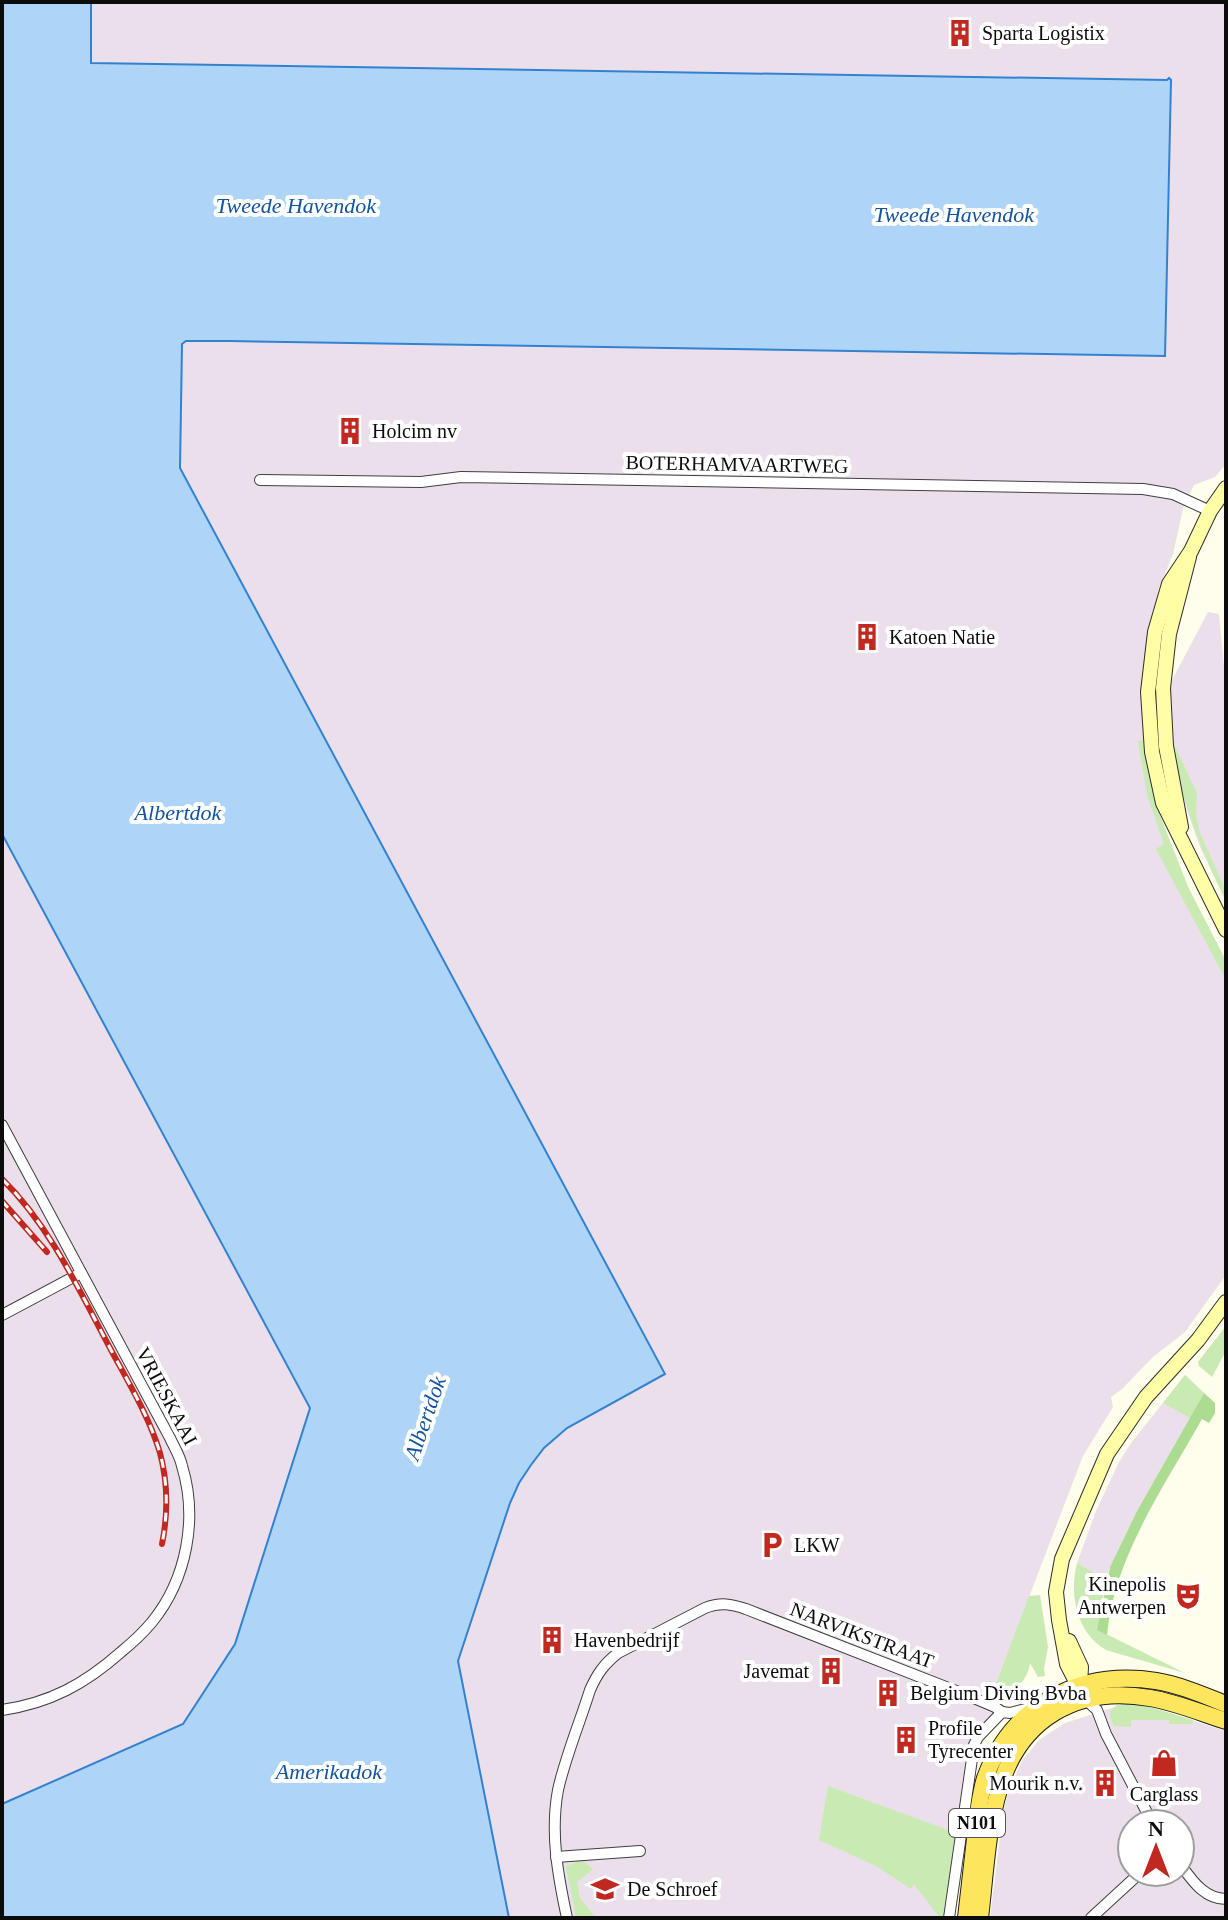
<svg xmlns="http://www.w3.org/2000/svg" width="1228" height="1920" font-family="Georgia,serif">
	<rect width="100%" height="100%" fill="#fffdeb"/>
	<g fill="#ebdfeb" fill-rule="evenodd">
		<path d="M 91,2 L 1226,2 L 1226,464 L 1215,477 L 1194,485 L 1183,509 L 1173,554 L 1159,588 L 1148,641 L 1142,714 L 1146,756 L 1159,813 L 1188,887 L 1226,961 L 1226,1275 L 1185,1332 L 1153,1357 L 1122,1389 L 1111,1397 L 1113,1407 L 1083,1456 L 993,1691 L 991,1707 L 996,1712 L 969,1750 L 945,1918 L 509,1918 L 458,1661 L 510,1503 L 519,1483 L 531,1465 L 544,1448 L 567,1428 L 665,1374 L 180,468 L 181,347 L 182,344 L 185,341 L 229,341 L 1165,356 L 1169,82 L 1167,80 L 90,63 Z"/>
		<path d="M 1208,612 L 1219,614 L 1226,688 L 1226,901 L 1200,847 L 1188,813 L 1175,767 L 1168,698 L 1170,684 Z"/>
		<path d="M 2,834 L 310,1408 L 235,1644 L 183,1724 L 2,1804 Z"/>
		<path d="M 1185,1375 L 1204,1393 L 1137,1511 L 1110,1567 L 1106,1579 L 1077,1563 L 1096,1511 L 1119,1462 L 1131,1443 Z"/>
		<path d="M 1124,1704 L 1146,1706 L 1226,1731 L 1226,1918 L 990,1918 L 1003,1812 L 1010,1787 L 1022,1761 L 1039,1740 L 1065,1723 ZM 1132,1824 L 1180,1824 L 1180,1872 L 1132,1872 Z"/>
	</g>
	<g fill="#caeab3">
		<path d="M 1143,740 L 1159,813 L 1188,887 L 1226,961 L 1226,980 L 1156,849 L 1164,844 L 1147,795 L 1138,741 Z"/>
		<path d="M 1172,740 L 1197,793 L 1196,816 L 1200,833 L 1226,891 L 1226,901 C 1200,849 1180,798 1172,740 Z"/>
		<path d="M 1226,1326 L 1226,1351 L 1212,1377 L 1199,1366 L 1198,1362 Z"/>
		<path d="M 1185,1375 L 1204,1393 L 1190,1418 L 1163,1403 Z"/>
		<path d="M 1077,1563 L 1106,1579 L 1098,1630 L 1185,1673 L 1106,1650 C 1076,1632 1069,1595 1077,1563 Z"/>
		<path d="M 1040,1595 L 1048,1647 L 1044,1669 L 1045,1676 L 1038,1677 L 1030,1663 C 1027,1683 1014,1693 993,1691 L 1029,1596 Z"/>
		<path d="M 1124,1704 L 1147,1706 L 1193,1720 L 1192,1724 L 1169,1724 L 1169,1720 L 1131,1720 L 1131,1727 L 1114,1726 L 1110,1717 L 1110,1711 L 1117,1705 Z"/>
		<path d="M 828,1786 L 956,1833 L 945,1918 L 940,1918 L 914,1884 L 911,1889 L 876,1866 L 819,1840 Z"/>
		<path d="M 582,1860 L 593,1869 L 577,1882 L 580,1898 L 596,1918 L 576,1918 L 566,1866 Z"/>
	</g>
	<path fill="#acdb92" d="M 1204,1393 L 1215,1403 L 1215,1413 L 1209,1423 L 1202,1419 C 1164,1487 1114,1557 1107,1635 L 1097,1630 L 1110,1567 L 1137,1511 Z"/>
	<path fill="#aed5f8" stroke="#3282d1" stroke-width="2" d="M 2,2 L 91,2 L 91,63 L 1167,80 L 1169,78 L 1171,80 L 1165,356 L 229,341 L 186,341 L 182,344 L 180,468 L 665,1374 L 567,1428 L 544,1448 L 531,1465 L 519,1483 L 510,1503 L 458,1661 L 509,1918 L 2,1918 L 2,1804 L 183,1724 L 235,1644 L 310,1408 L 2,834 Z"/>
	<g fill="none" stroke-linecap="round" stroke-linejoin="round">
		<g stroke="#3f3f3f" stroke-width="12">
			<g id="street">
				<path d="M 260,480 L 421,482 L 461,477 L 1143,489 L 1173,494 L 1210,511"/>
				<path d="M 2,1125 L 170,1438 C 174,1447 180,1456 182,1466 C 198,1518 187,1579 152,1622 C 143,1633 132,1643 121,1652 C 85,1684 50,1703 2,1710"/>
				<path d="M 2,1315 L 81,1273"/>
				<path d="M 1085,1699 L 1097,1710 L 1106,1734 L 1153,1824"/>
				<path d="M 556,1857 L 640,1851"/>
				<path d="M 1180,1864 C 1192,1880 1204,1899 1226,1899"/>
				<path d="M 567,1918 C 558,1876 550,1833 558,1790 C 565,1758 580,1722 590,1690 C 597,1674 604,1664 618,1653 L 705,1608 C 721,1602 731,1604 746,1609 L 969,1696 L 995,1707 L 1002,1712"/>
				<path d="M 949,1918 L 974,1745 L 978,1737 L 1002,1712 L 1010,1713 L 1033,1707"/>
				<path d="M 1091,1918 L 1141,1872"/>
			</g>
		</g>
		<g stroke="#2e2e2e" stroke-width="16">
			<g id="secondary">
				<path d="M 1226,488 L 1210,511 L 1191,551 L 1169,584 L 1155,632 L 1148,692 L 1152,752 L 1163,803 L 1226,930"/>
				<path d="M 1181,827 L 1166,746 L 1163,688 L 1169,634 L 1189,557"/>
				<path d="M 1069,1641 L 1081,1667 L 1080,1685"/>
				<path d="M 1083,1695 L 1067,1664 L 1059,1620 L 1056,1592 L 1062,1559 L 1107,1454 L 1146,1397 L 1198,1340 L 1226,1302"/>
			</g>
		</g>
		<g stroke="#1d1d1d" stroke-width="18">
			<g id="primary">
				<path d="M 966,1918 C 969,1892 972,1865 975,1839 C 977,1819 979,1798 985,1778 C 1012,1705 1080,1669 1156,1681 C 1180,1685 1203,1695 1226,1704"/>
				<path d="M 980,1918 C 985,1877 987,1830 999,1790 C 1019,1719 1077,1685 1150,1698 C 1175,1702 1201,1713 1226,1721"/>
			</g>
		</g>
		<use href="#street" stroke="#fff" stroke-width="10"/>
		<use href="#secondary" stroke="#fffea6" stroke-width="14"/>
		<use href="#primary" stroke="#fde65d" stroke-width="16"/>
		<g stroke="#c02820" stroke-width="6">
			<g id="rail">
				<path d="M 2,1179 C 50,1226 79,1290 110,1348 C 128,1382 149,1416 160,1453 C 168,1483 168,1514 162,1544"/>
				<path d="M 2,1201 L 47,1252"/>
			</g>
		</g>
		<use href="#rail" stroke="#fff" stroke-width="3" stroke-dasharray="9" stroke-linecap="butt"/>
	</g>
	<defs>
		<g id="building-bare" transform="scale(2.16)"><path d="M-4-6H4V6H1V3H-1V6H-4ZM-2.5-4.3h1.7v1.8h-1.7ZM.8-4.3h1.7v1.8H.8ZM-2.5-1h1.7V.8h-1.7ZM.8-1h1.7V.8H.8Z" fill="#c02820" stroke="#fff" stroke-width="2.5" paint-order="stroke"/></g>
		<g id="parking-bare" transform="scale(2.16)"><path d="M-3.5-5.5H1a3.5 3.5 0 0 1 0 7H-1V5.5H-3.5ZM-1-3.4V-.6H.8a1.4 1.4 0 0 0 0-2.8Z" fill="#c02820" stroke="#fff" stroke-width="2.5" paint-order="stroke"/></g>
		<g id="theatre-bare" transform="scale(2.16)"><path d="M-5-5.5Q0-4 5-5.5V0Q5 5 0 6Q-5 5-5 0ZM-3.3-2.5H-1v1.5H-3.3ZM1-2.5H3.3v1.5H1ZM-2.8 1Q0 5.5 2.8 1Z" fill="#c02820" stroke="#fff" stroke-width="2.5" paint-order="stroke"/></g>
		<g id="shop-bare" transform="scale(2.16)"><path d="M-5-2.5h2.3a2.7 3.5 0 0 1 5.4 0H5L5.5 6h-11ZM-1.5-2.5h3a1.5 2.3 0 0 0-3 0Z" fill="#c02820" stroke="#fff" stroke-width="2.5" paint-order="stroke"/></g>
		<g id="school-bare" transform="scale(2.16)"><path d="M0-5L7-2L0 1L-7-2ZM-4 1L0 2.5L4 1V4Q0 6-4 4Z" fill="#c02820" stroke="#fff" stroke-width="2.5" paint-order="stroke"/></g>
	</defs>
	<g fill-rule="evenodd">
		<use href="#building-bare" x="960" y="33"/>
		<use href="#building-bare" x="350" y="431"/>
		<use href="#building-bare" x="867" y="637"/>
		<use href="#parking-bare" x="772" y="1545"/>
		<use href="#theatre-bare" x="1188" y="1596"/>
		<use href="#building-bare" x="552" y="1640"/>
		<use href="#building-bare" x="831" y="1671"/>
		<use href="#building-bare" x="888" y="1693"/>
		<use href="#building-bare" x="906" y="1740"/>
		<use href="#shop-bare" x="1164" y="1763"/>
		<use href="#building-bare" x="1105" y="1783"/>
		<use href="#school-bare" x="605" y="1889"/>
	</g>
	<g text-anchor="middle" dominant-baseline="central" stroke-width="8" stroke-linejoin="round" paint-order="stroke">
		<rect fill="#fff" stroke="#555" stroke-width="2" x="949" y="1809" width="56" height="28" rx="6"/>
		<g font-size="18" font-weight="bold" fill="#0c0c0c">
			<text x="977" y="1823">N101</text>
		</g>
		<g font-size="20" fill="#0c0c0c" stroke="#fff" text-anchor="start">
			<text x="982" y="33">Sparta Logistix</text>
			<text x="372" y="431">Holcim nv</text>
			<text x="889" y="637">Katoen Natie</text>
			<text x="794" y="1545">LKW</text>
			<text x="1166" y="1584" text-anchor="end">Kinepolis<tspan x="1166" dy="23">Antwerpen</tspan></text>
			<text x="574" y="1640">Havenbedrijf</text>
			<text x="809" y="1671" text-anchor="end">Javemat</text>
			<text x="910" y="1693">Belgium Diving Bvba</text>
			<text x="928" y="1728">Profile<tspan x="928" dy="23">Tyrecenter</tspan></text>
			<text x="1083" y="1783" text-anchor="end">Mourik n.v.</text>
			<text x="1164" y="1794" text-anchor="middle">Carglass</text>
			<text x="627" y="1889">De Schroef</text>
		</g>
		<g font-size="20" fill="#0c0c0c" stroke="#fff">
			<text transform="translate(737 464) rotate(1)">BOTERHAMVAARTWEG</text>
			<text transform="translate(167 1396) rotate(62)">VRIESKAAI</text>
			<text transform="translate(862 1635) rotate(21)">NARVIKSTRAAT</text>
		</g>
		<g font-size="22" font-style="italic" fill="#1254a1" stroke="#fff">
			<text x="296" y="205">Tweede Havendok</text>
			<text x="954" y="214">Tweede Havendok</text>
			<text x="178" y="812">Albertdok</text>
			<text transform="translate(425 1418) rotate(-71)">Albertdok</text>
			<text x="329" y="1771">Amerikadok</text>
		</g>
	</g>
	<rect width="1228" height="1920" fill="none" stroke="#0c0c0c" stroke-width="8"/>
	<g transform="translate(1156 1848)"><circle r="38" fill="#ffffff" stroke="#9e9e9e" stroke-width="2"/>
	<path d="M0-6L14 30L0 20L-14 30Z" fill="#c02820"/>
	<text y="-12" font-size="22" font-weight="bold" text-anchor="middle" fill="#0c0c0c">N</text>
	</g>
</svg>
